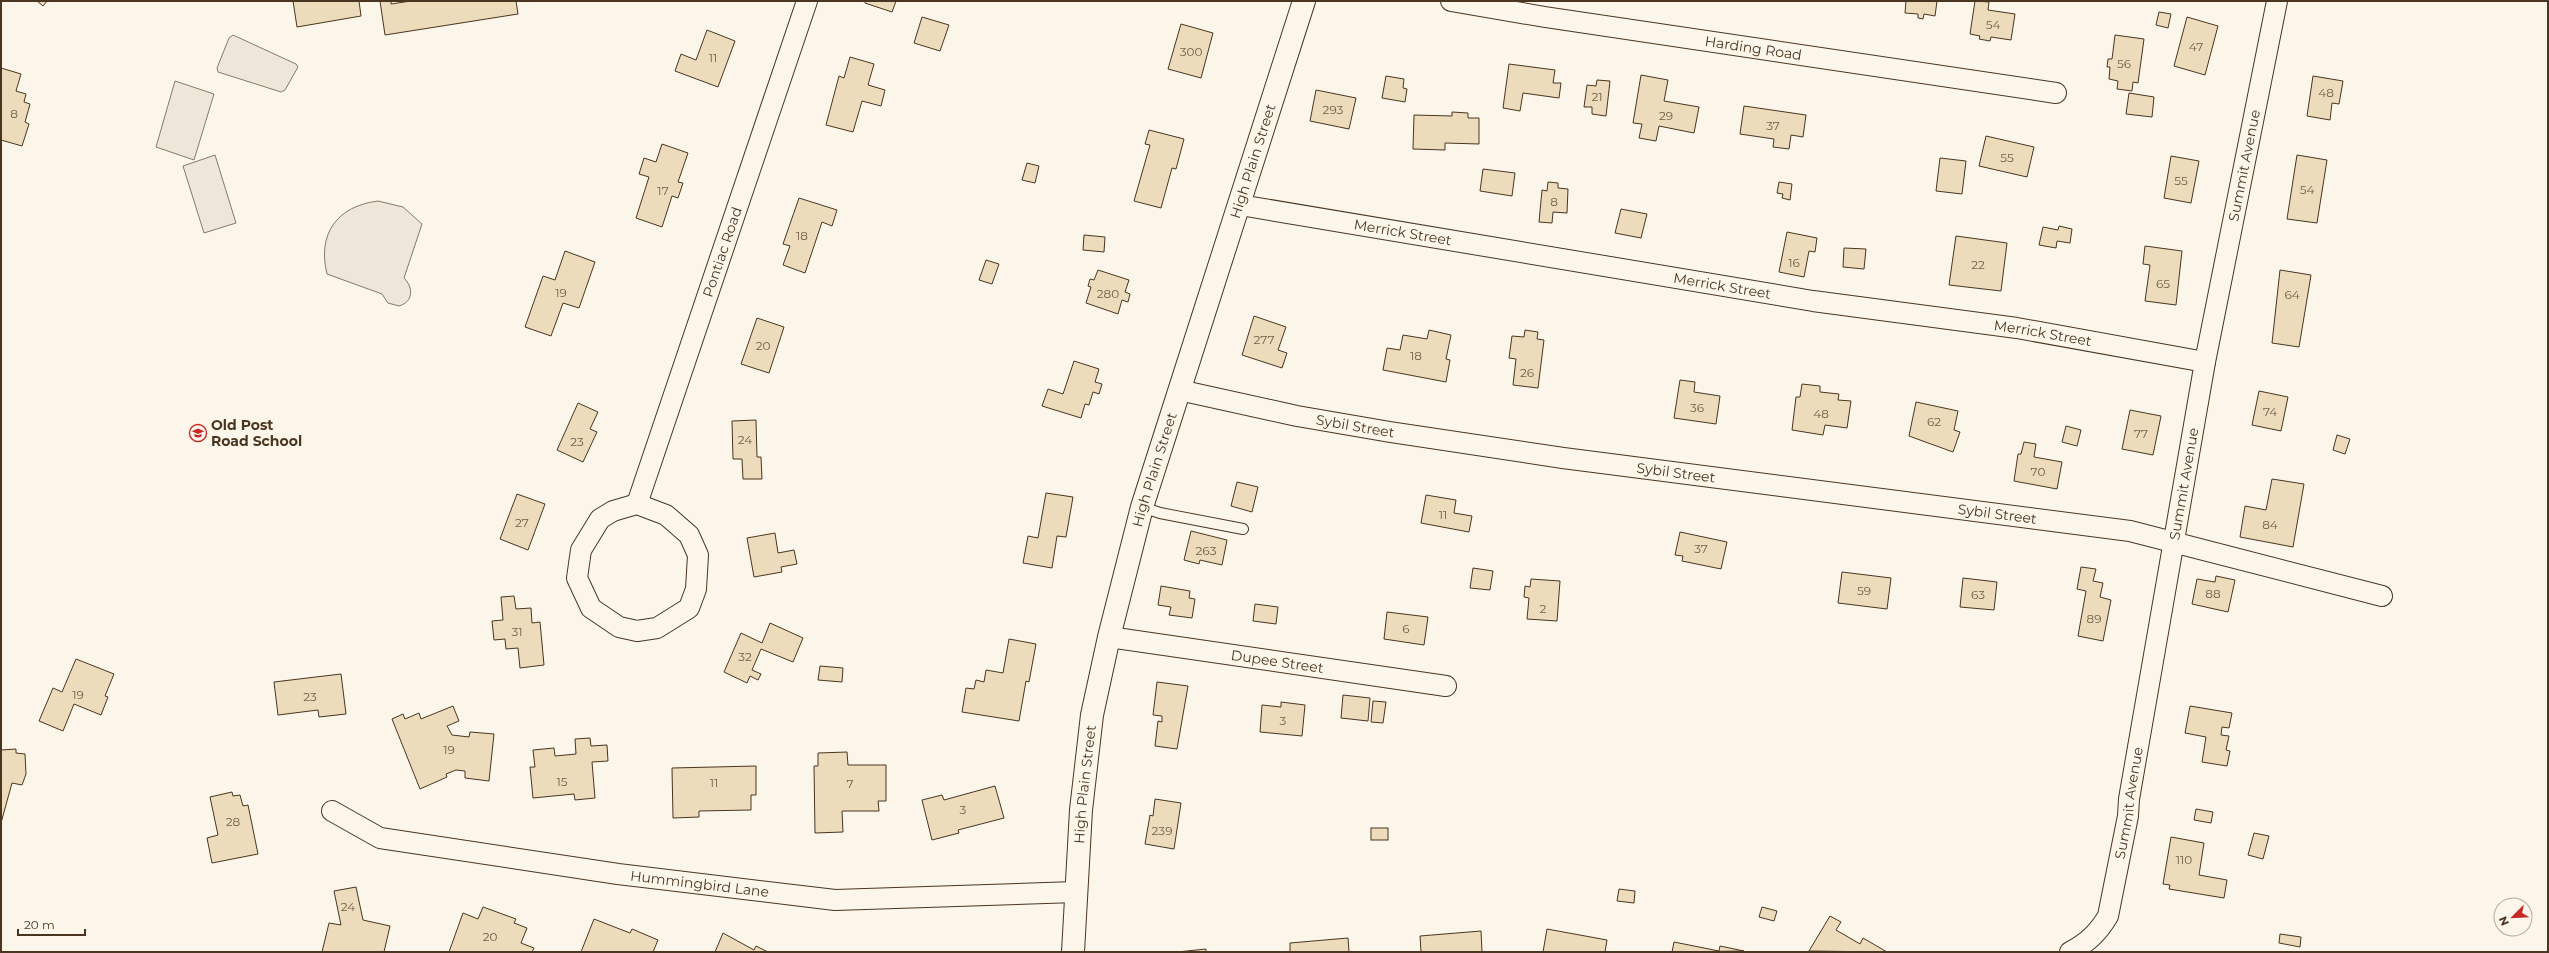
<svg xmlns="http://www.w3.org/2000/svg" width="2549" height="953" font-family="Montserrat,sans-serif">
	<rect width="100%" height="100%" fill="#fbf6e9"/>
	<g fill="#ede6d9" stroke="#887966">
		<path d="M 233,35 L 296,64 L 298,67 L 285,90 L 281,92 L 218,72 L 217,68 L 229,38 Z"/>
		<path d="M 175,81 L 214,94 L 194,160 L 156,147 Z"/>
		<path d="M 215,155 L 236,223 L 204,233 L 183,166 Z"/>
		<path d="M 378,201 L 403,207 L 422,224 L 404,278 C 414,288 413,302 399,306 L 388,303 L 382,294 L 327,274 C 317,234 337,206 378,201 Z"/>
	</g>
	<g fill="#ecdcbc" stroke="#4a3520">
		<path d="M 37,1 L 47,1 L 43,6 Z"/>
		<path d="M 293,1 L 359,1 L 361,16 L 297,27 Z"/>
		<path d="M 380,1 L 391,1 L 391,4 L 411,1 L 516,1 L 518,14 L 385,35 Z"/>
		<path d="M 865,1 L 896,1 L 892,12 L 865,3 Z"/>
		<path d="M 1906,1 L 1937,1 L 1935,16 L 1924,14 L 1923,19 L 1918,18 L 1918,14 L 1905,13 Z"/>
		<path d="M 1975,1 L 1989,2 L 1988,10 L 2015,14 L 2011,40 L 1991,37 L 1990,41 L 1979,39 L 1980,36 L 1970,34 Z"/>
		<path d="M 2159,12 L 2171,14 L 2168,28 L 2156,25 Z"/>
		<path d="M 922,17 L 949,25 L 940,51 L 914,43 Z"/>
		<path d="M 2187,17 L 2218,26 L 2205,75 L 2174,66 Z"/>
		<path d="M 1181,24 L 1213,33 L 1201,78 L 1168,69 Z"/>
		<path d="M 707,30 L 735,41 L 718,87 L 675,71 L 681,54 L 696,60 Z"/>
		<path d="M 2115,35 L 2144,39 L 2138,83 L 2133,82 L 2132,91 L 2117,89 L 2118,81 L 2109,79 L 2110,67 L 2107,67 L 2108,59 L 2112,59 Z"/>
		<path d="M 850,57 L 874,64 L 868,85 L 885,90 L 881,106 L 862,101 L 853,132 L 826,125 L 839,76 L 844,78 Z"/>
		<path d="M 1509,64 L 1555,70 L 1553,83 L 1561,83 L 1559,98 L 1523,93 L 1520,111 L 1503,108 Z"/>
		<path d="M 1,68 L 21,74 L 16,91 L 26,94 L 24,102 L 30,104 L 25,122 L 29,124 L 22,146 L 1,140 Z"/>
		<path d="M 1641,75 L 1668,80 L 1664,101 L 1699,107 L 1694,133 L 1659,126 L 1656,141 L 1639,138 L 1642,124 L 1633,123 Z"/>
		<path d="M 1386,76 L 1404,79 L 1403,88 L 1407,89 L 1405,102 L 1382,98 Z"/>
		<path d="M 2313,76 L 2343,81 L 2339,104 L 2332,103 L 2330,120 L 2307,116 Z"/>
		<path d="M 1597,80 L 1610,81 L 1606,116 L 1592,114 L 1592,107 L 1584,107 L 1587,85 L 1596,86 Z"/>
		<path d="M 1316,90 L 1356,98 L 1349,129 L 1310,121 Z"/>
		<path d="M 2129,93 L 2154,97 L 2152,117 L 2126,114 Z"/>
		<path d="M 1744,106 L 1806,115 L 1803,137 L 1791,135 L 1789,149 L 1773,147 L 1774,139 L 1740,134 Z"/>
		<path d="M 1452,112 L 1468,113 L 1468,118 L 1479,118 L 1479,144 L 1445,143 L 1445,150 L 1413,149 L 1414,115 L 1452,116 Z"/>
		<path d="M 1149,130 L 1184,139 L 1176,169 L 1172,168 L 1161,208 L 1134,201 L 1150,145 L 1145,144 Z"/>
		<path d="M 1986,136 L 2034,147 L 2027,177 L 1979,166 Z"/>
		<path d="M 662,144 L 688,153 L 678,182 L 683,183 L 678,198 L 672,196 L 662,227 L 636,218 L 649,177 L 639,174 L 644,158 L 656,162 Z"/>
		<path d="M 2297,155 L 2327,160 L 2317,223 L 2287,219 Z"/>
		<path d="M 2171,156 L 2199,161 L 2191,203 L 2164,198 Z"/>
		<path d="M 1940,158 L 1966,161 L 1962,194 L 1936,191 Z"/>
		<path d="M 1027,163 L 1039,166 L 1035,183 L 1022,180 Z"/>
		<path d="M 1483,169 L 1515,173 L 1512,196 L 1480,191 Z"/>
		<path d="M 1548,182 L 1558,183 L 1558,188 L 1568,189 L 1567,213 L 1553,212 L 1552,223 L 1539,222 L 1542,190 L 1547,191 Z"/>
		<path d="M 1779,182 L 1792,184 L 1790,200 L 1782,198 L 1783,194 L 1777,193 Z"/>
		<path d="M 799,198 L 837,210 L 832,226 L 822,222 L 805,273 L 783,265 L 790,246 L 783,244 Z"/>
		<path d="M 1621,209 L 1647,214 L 1641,238 L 1615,233 Z"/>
		<path d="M 2059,226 L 2072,229 L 2070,243 L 2057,241 L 2056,248 L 2039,245 L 2043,227 L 2058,230 Z"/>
		<path d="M 1787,232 L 1817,238 L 1815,252 L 1809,251 L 1804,277 L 1779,272 Z"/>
		<path d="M 1084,235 L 1105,237 L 1104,252 L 1083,250 Z"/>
		<path d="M 1956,236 L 2007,243 L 2001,291 L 1949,285 Z"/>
		<path d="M 2145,246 L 2182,251 L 2176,305 L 2145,301 L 2150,265 L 2143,264 Z"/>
		<path d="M 1844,248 L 1866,249 L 1864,269 L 1843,267 Z"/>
		<path d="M 565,251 L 595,262 L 579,308 L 563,303 L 551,336 L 525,327 L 543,276 L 555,280 Z"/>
		<path d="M 986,260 L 999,264 L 992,284 L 979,280 Z"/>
		<path d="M 1098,270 L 1129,280 L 1125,292 L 1130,294 L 1128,302 L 1122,300 L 1118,314 L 1086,303 L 1091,287 L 1088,286 L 1090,279 L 1094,280 Z"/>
		<path d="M 2280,270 L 2311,275 L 2299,347 L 2272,343 Z"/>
		<path d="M 1254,316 L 1286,327 L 1278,350 L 1287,353 L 1282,368 L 1242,355 Z"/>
		<path d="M 757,318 L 784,327 L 769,373 L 741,364 Z"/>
		<path d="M 1429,330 L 1451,335 L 1446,359 L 1450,360 L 1446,382 L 1383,370 L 1387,348 L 1400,350 L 1403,335 L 1427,339 Z"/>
		<path d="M 1525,330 L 1538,332 L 1537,339 L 1544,340 L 1538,388 L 1513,385 L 1516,359 L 1509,358 L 1512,336 L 1524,337 Z"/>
		<path d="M 1074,361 L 1099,369 L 1095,382 L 1102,384 L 1099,394 L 1093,392 L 1089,405 L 1085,404 L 1081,418 L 1042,406 L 1048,389 L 1063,394 Z"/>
		<path d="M 1680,380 L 1695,382 L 1694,392 L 1720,396 L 1716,424 L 1674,418 Z"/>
		<path d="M 1802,384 L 1820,386 L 1820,392 L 1839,394 L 1838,400 L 1851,401 L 1847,428 L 1825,425 L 1823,435 L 1792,430 L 1796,397 L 1800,397 Z"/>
		<path d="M 2259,391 L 2288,397 L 2281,431 L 2252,425 Z"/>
		<path d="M 1916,402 L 1958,411 L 1954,430 L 1960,432 L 1953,452 L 1909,436 Z"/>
		<path d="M 578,403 L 598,412 L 590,429 L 597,432 L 583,462 L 557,450 Z"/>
		<path d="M 2130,410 L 2161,416 L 2153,455 L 2122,449 Z"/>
		<path d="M 756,420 L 757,457 L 761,457 L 762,479 L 743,479 L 742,459 L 733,459 L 732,421 Z"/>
		<path d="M 2066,426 L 2081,430 L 2077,446 L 2062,442 Z"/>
		<path d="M 2337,435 L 2350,439 L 2345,454 L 2333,450 Z"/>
		<path d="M 2024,442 L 2036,444 L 2034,457 L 2062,462 L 2057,489 L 2014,481 L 2018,454 L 2021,454 Z"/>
		<path d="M 2272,479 L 2304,484 L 2293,547 L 2240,537 L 2245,506 L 2266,510 Z"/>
		<path d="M 1237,482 L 1258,487 L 1252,512 L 1231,506 Z"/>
		<path d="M 1046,493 L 1073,497 L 1066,537 L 1057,536 L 1052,568 L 1023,563 L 1028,536 L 1038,538 Z"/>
		<path d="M 517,494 L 545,504 L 528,550 L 500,539 Z"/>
		<path d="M 1426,495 L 1456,500 L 1454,513 L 1472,516 L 1469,532 L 1421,523 Z"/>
		<path d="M 1191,531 L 1227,540 L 1222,565 L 1200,560 L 1199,564 L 1184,560 Z"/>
		<path d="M 1680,532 L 1727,542 L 1721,569 L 1682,561 L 1683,556 L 1675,555 Z"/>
		<path d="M 775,533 L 778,553 L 794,550 L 797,564 L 781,567 L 782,572 L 754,577 L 747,538 Z"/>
		<path d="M 2081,567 L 2096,569 L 2093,581 L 2103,583 L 2100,597 L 2111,600 L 2103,641 L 2078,636 L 2086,591 L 2077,589 Z"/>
		<path d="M 1473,568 L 1493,571 L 1490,590 L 1470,588 Z"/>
		<path d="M 1842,572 L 1891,578 L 1887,609 L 1838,603 Z"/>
		<path d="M 2216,576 L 2235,580 L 2228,612 L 2192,604 L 2197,579 L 2215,582 Z"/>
		<path d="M 1963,578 L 1997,582 L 1994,610 L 1960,607 Z"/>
		<path d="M 1531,579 L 1560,581 L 1557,621 L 1527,619 L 1529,598 L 1524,597 L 1525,586 L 1530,587 Z"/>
		<path d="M 1161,586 L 1190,591 L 1189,598 L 1195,599 L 1192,618 L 1169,615 L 1171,607 L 1158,605 Z"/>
		<path d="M 514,596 L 516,609 L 531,608 L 532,623 L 540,622 L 544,665 L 520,668 L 518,648 L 506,649 L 505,639 L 494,640 L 492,621 L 503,620 L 501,597 Z"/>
		<path d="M 1255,604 L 1278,607 L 1276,624 L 1253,621 Z"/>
		<path d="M 1387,612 L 1428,617 L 1424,645 L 1384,639 Z"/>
		<path d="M 770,623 L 803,638 L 793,662 L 761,649 L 752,670 L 761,674 L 758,680 L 750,676 L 747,683 L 724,672 L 741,633 L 762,643 Z"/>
		<path d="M 1009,639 L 1036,644 L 1029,682 L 1026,681 L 1019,721 L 962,712 L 966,688 L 974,689 L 976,680 L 984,682 L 986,670 L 1003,673 Z"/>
		<path d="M 76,659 L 114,674 L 105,696 L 108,697 L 101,715 L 74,704 L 63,731 L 39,721 L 53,688 L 62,692 Z"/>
		<path d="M 820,666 L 843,668 L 842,682 L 818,680 Z"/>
		<path d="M 341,674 L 346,714 L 319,717 L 318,710 L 278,715 L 274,682 Z"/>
		<path d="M 1157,682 L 1188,686 L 1177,749 L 1155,746 L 1158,721 L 1162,722 L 1162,716 L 1153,715 Z"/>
		<path d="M 1343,695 L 1370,698 L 1368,721 L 1341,718 Z"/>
		<path d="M 1373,701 L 1386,702 L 1383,723 L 1371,722 Z"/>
		<path d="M 1281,702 L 1305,705 L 1302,736 L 1260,732 L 1262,705 L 1281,707 Z"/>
		<path d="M 453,706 L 459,721 L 447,726 L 452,735 L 469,737 L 470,732 L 494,734 L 489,781 L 465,778 L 465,771 L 456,770 L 446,774 L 447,777 L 420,789 L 392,719 L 403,714 L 405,719 L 419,713 L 421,719 Z"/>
		<path d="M 2190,706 L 2232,713 L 2229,728 L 2222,727 L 2221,735 L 2229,736 L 2226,750 L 2230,751 L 2227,766 L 2202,762 L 2206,737 L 2185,733 Z"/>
		<path d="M 590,738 L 591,746 L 607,745 L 608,761 L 592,762 L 595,798 L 575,800 L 574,794 L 533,798 L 530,767 L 535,767 L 533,750 L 554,748 L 555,756 L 576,754 L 575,739 Z"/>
		<path d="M 16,749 L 16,753 L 25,754 L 26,774 L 22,785 L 12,783 L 1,823 L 1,750 Z"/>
		<path d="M 847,752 L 848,765 L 886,765 L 886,801 L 878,801 L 879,811 L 842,811 L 843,832 L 815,833 L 814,766 L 818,766 L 818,753 Z"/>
		<path d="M 756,766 L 756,795 L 751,795 L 751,810 L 699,811 L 699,817 L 673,818 L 672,768 Z"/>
		<path d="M 995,786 L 1004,818 L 958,830 L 959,833 L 932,840 L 922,800 L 942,795 L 944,800 Z"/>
		<path d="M 232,792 L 233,796 L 240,795 L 243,806 L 248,805 L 258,854 L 212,863 L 207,838 L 218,835 L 210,797 Z"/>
		<path d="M 1155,799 L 1181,803 L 1174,849 L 1145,844 L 1150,815 L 1153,816 Z"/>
		<path d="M 2196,809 L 2213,812 L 2211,823 L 2194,820 Z"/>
		<rect x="1371" y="828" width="17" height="12"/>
		<path d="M 2254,833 L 2269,836 L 2263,859 L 2248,855 Z"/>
		<path d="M 2171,837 L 2204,843 L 2199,875 L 2227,880 L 2224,898 L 2169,889 L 2170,885 L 2163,884 Z"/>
		<path d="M 356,887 L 363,920 L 390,926 L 384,952 L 322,952 L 329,923 L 341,925 L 334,891 Z"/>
		<path d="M 1619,889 L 1635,891 L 1634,903 L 1617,901 Z"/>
		<path d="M 483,907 L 516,919 L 514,923 L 527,928 L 521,943 L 534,948 L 532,952 L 449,952 L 463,913 L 478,919 Z"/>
		<path d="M 1762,907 L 1777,911 L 1774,921 L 1759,917 Z"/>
		<path d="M 1830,916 L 1841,922 L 1836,930 L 1860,944 L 1863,938 L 1887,952 L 1809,951 Z"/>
		<path d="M 594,919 L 630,933 L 632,929 L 658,940 L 653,952 L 581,952 Z"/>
		<path d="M 1547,929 L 1607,940 L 1605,952 L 1543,952 Z"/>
		<path d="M 1481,931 L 1482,952 L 1421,952 L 1420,936 Z"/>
		<path d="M 723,933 L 754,950 L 756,946 L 768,952 L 715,952 Z"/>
		<path d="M 2280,934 L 2301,937 L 2300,947 L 2279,943 Z"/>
		<path d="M 1348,938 L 1349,952 L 1290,952 L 1290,943 Z"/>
		<path d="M 1674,942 L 1719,951 L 1720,946 L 1744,951 L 1672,952 Z"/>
		<path d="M 1206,949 L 1206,952 L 1177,952 Z"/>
	</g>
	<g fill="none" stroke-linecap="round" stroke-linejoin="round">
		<g stroke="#4a3520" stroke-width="12">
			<path id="service" d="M 1142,507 L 1160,513 L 1243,529"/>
		</g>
		<g stroke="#4a3520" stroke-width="22">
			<g id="minor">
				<path id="s1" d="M 1451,1 L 1545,17 L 2056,93"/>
				<path id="s2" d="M 1240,205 L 1813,301 L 2017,328 L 2205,362"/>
				<path id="s3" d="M 1179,390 L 1297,416 L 1390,432 L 1563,458 L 2130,531 L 2382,596"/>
				<path id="s4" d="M 637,504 L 807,1"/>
				<path d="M 637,504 L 666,515 L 689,535 L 698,555 L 696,589 L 689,608 L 657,628 L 637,631 L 619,627 L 591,608 L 577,578 L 581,550 L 600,519 L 613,511 Z"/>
				<path id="s5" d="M 1109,637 L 1446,686"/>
				<path id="s6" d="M 332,811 L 380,838 L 618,874 L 835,900 L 1076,892"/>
				<path id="s7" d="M 2070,952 C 2087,943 2098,933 2108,916 L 2128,816 L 2129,799 L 2205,362 L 2277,1"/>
			</g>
		</g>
		<g stroke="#4a3520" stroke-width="24">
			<g id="secondary">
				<path id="s8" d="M 1073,952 L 1081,810 L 1092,715 L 1109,637 L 1142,507 L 1304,1"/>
			</g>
		</g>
		<use href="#service" stroke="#fbf6e9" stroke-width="10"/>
		<use href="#minor" stroke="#fbf6e9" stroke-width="20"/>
		<use href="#secondary" stroke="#fbf6e9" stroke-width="22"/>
	</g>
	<defs>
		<g id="school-ring" transform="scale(0.9)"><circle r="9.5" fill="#fbf6e9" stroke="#c62828" stroke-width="1.5"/><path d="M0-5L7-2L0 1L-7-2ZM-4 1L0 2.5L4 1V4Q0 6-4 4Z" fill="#c62828"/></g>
	</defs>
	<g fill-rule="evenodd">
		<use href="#school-ring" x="198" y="433"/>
	</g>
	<g text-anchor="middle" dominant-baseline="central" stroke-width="3" stroke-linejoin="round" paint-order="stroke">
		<g font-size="12" fill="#725f47">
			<text x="1993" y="24">54</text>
			<text x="2196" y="46">47</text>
			<text x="1191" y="51">300</text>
			<text x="713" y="57">11</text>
			<text x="2124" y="63">56</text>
			<text x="2326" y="92">48</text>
			<text x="1597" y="96">21</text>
			<text x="1333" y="109">293</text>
			<text x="14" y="113">8</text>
			<text x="1666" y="115">29</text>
			<text x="1773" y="125">37</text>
			<text x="2007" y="157">55</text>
			<text x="2181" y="180">55</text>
			<text x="2307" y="189">54</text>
			<text x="663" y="190">17</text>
			<text x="1554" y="201">8</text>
			<text x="802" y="235">18</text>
			<text x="1794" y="262">16</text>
			<text x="1978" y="264">22</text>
			<text x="2163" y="283">65</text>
			<text x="561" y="292">19</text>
			<text x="1108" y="293">280</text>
			<text x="2292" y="294">64</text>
			<text x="1264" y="339">277</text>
			<text x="763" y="345">20</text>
			<text x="1416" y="355">18</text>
			<text x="1527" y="372">26</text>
			<text x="1697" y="407">36</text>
			<text x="2270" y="411">74</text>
			<text x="1821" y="413">48</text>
			<text x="1934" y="421">62</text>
			<text x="2141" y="433">77</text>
			<text x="745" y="439">24</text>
			<text x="577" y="441">23</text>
			<text x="2038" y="471">70</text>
			<text x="1443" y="514">11</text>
			<text x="522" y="522">27</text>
			<text x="2270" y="524">84</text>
			<text x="1701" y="548">37</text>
			<text x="1206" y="550">263</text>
			<text x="1864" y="590">59</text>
			<text x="2213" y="593">88</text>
			<text x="1978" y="594">63</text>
			<text x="1543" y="608">2</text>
			<text x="2094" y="618">89</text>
			<text x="1406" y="628">6</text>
			<text x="517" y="631">31</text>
			<text x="745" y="656">32</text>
			<text x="78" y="694">19</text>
			<text x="310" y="696">23</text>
			<text x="1283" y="720">3</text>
			<text x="449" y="749">19</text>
			<text x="562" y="781">15</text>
			<text x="714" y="782">11</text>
			<text x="850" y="783">7</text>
			<text x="963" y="809">3</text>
			<text x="233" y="821">28</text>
			<text x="1162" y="830">239</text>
			<text x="2184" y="859">110</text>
			<text x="348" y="906">24</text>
			<text x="490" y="936">20</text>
		</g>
		<g font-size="14" fill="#4a3520" stroke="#fbf6e9">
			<text stroke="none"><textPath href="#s1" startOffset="306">Harding Road</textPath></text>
			<text stroke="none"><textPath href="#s8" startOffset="815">High Plain Street</textPath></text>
			<text stroke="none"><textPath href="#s7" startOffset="816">Summit Avenue</textPath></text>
			<text stroke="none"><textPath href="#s2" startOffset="165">Merrick Street</textPath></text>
			<text stroke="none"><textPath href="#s4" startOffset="266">Pontiac Road</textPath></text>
			<text stroke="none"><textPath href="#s2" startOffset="489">Merrick Street</textPath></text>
			<text stroke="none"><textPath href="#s2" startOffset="813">Merrick Street</textPath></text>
			<text stroke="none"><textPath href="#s3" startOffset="180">Sybil Street</textPath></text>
			<text stroke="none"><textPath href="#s8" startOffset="491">High Plain Street</textPath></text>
			<text stroke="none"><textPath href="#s3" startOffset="504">Sybil Street</textPath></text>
			<text stroke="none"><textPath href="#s7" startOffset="492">Summit Avenue</textPath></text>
			<text stroke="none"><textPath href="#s3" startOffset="828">Sybil Street</textPath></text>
			<text stroke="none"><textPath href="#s5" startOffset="170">Dupee Street</textPath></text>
			<text stroke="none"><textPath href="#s8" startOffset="168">High Plain Street</textPath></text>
			<text stroke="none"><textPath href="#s7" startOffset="168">Summit Avenue</textPath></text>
			<text stroke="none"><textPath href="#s6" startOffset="378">Hummingbird Lane</textPath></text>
		</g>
		<g font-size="14" font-weight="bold" fill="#4a3520" stroke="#fbf6e9" text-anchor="start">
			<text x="211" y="425">Old Post<tspan x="211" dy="16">Road School</tspan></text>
		</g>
	</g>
	<rect width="2549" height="953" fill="none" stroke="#4a3520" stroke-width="4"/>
	<g transform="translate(2513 917) rotate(246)"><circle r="19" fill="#fbf6e9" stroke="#b4a999"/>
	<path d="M0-3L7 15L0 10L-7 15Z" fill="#c62828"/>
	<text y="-6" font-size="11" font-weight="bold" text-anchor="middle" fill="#4a3520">N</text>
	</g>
	<path d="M18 929v6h67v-6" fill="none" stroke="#4a3520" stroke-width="2"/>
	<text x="24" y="929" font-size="12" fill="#4a3520" stroke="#fbf6e9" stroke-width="3" paint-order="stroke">20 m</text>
</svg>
